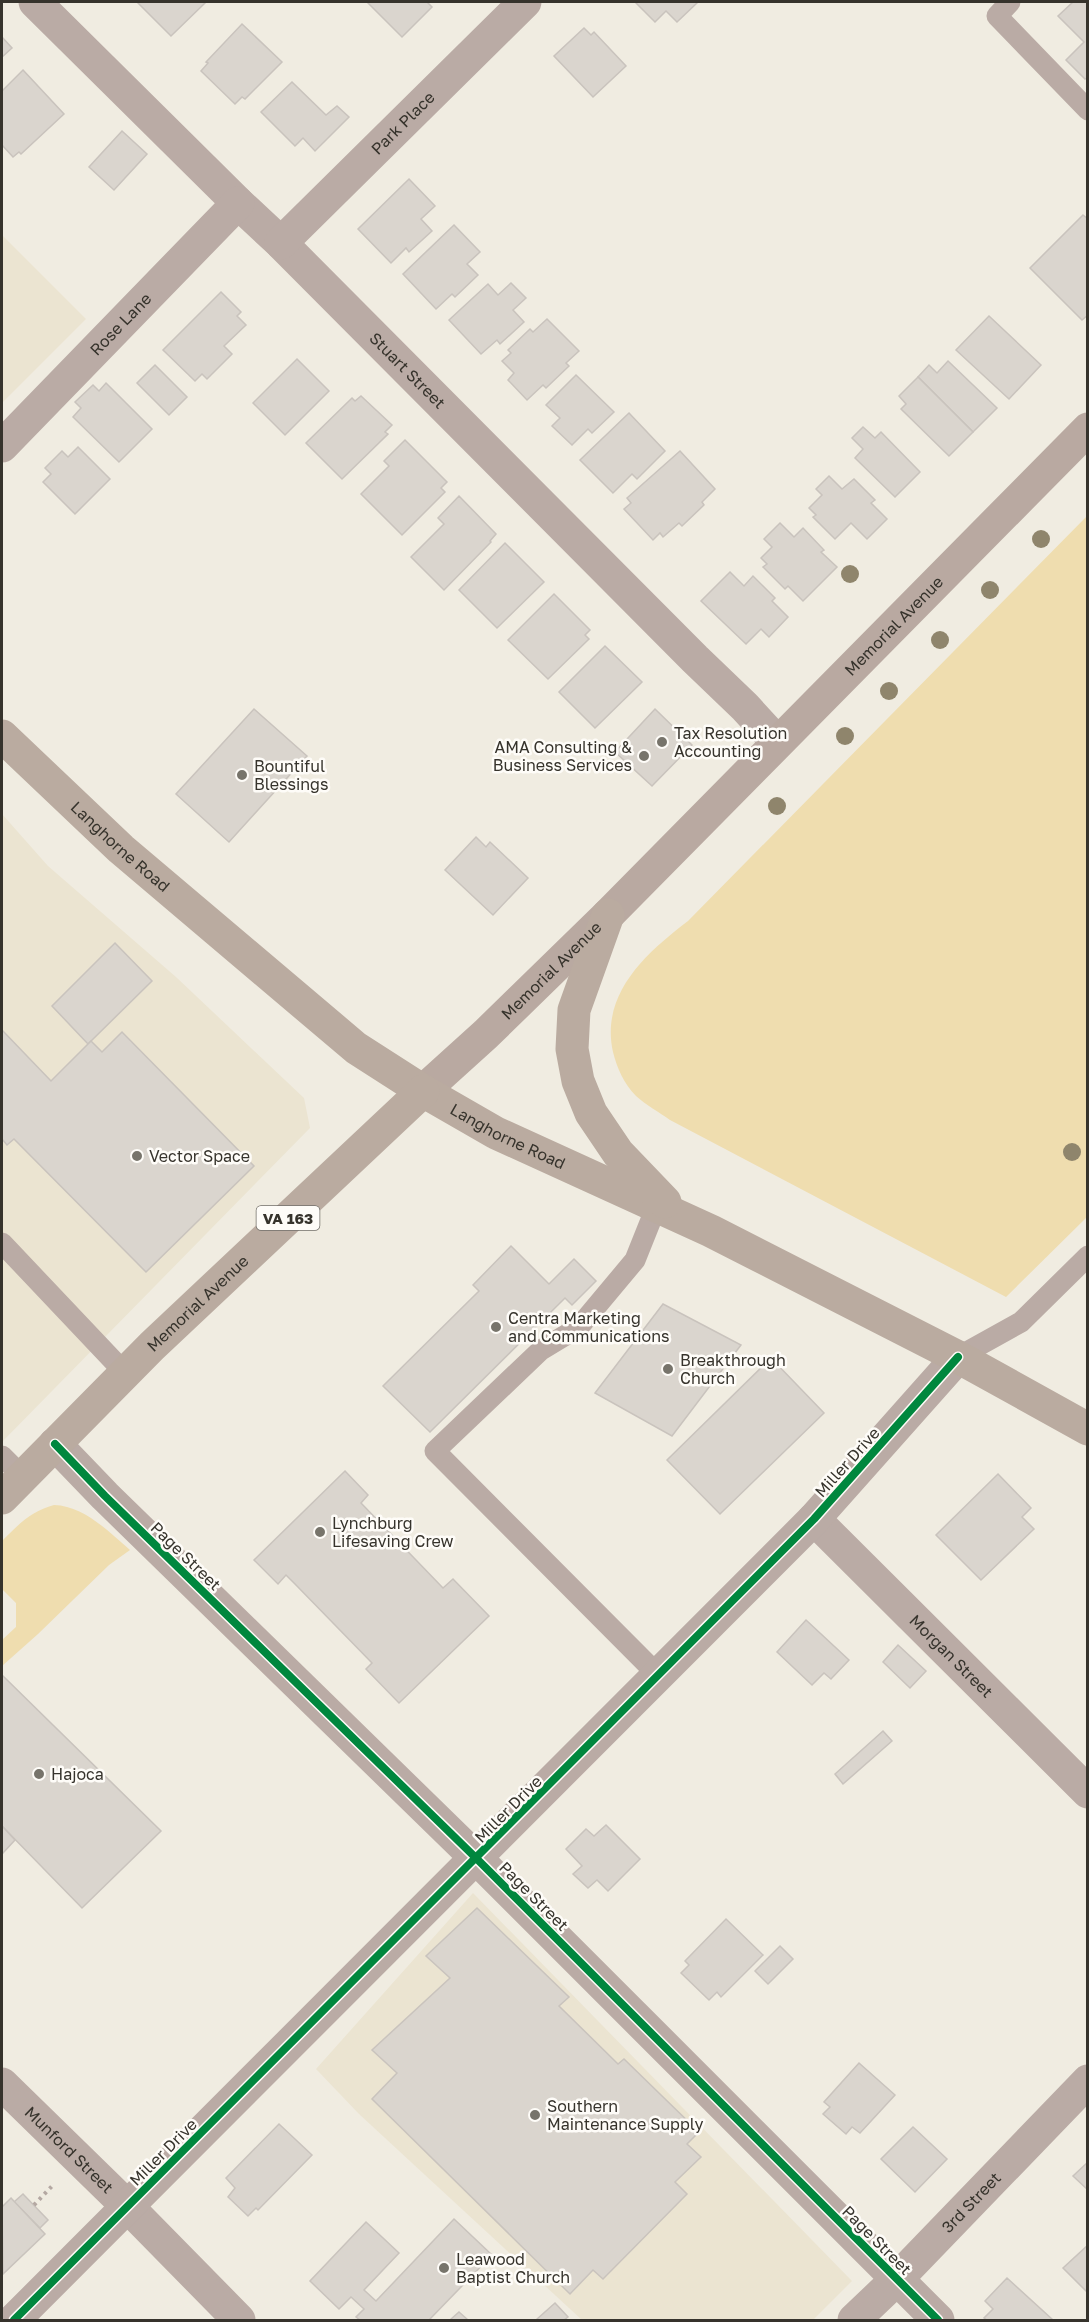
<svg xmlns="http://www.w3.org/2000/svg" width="1089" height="2322" font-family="'Golos Text',sans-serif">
	<rect width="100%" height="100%" fill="#f0ece1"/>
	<g fill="#ebe4d1">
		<path d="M 2,235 L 86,319 L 2,403 Z"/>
		<path d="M 2,814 L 48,866 L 176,977 L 304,1098 L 310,1128 L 2,1442 Z"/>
		<path d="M 473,1893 L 852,2281 L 813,2320 L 582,2320 L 359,2114 L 316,2069 Z"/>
	</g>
	<g fill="#efddaf">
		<path d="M 1087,516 L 1087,1217 L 1006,1297 L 670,1120 C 659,1112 646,1105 636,1096 C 624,1084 617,1068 613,1052 C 600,994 646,953 688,921 Z"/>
		<path d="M 54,1505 C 84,1506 108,1531 130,1550 L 109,1565 L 38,1634 L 2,1666 L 2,1640 L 16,1627 L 16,1603 L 2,1589 L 2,1541 C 18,1525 31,1511 54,1505 Z"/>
	</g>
	<g fill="#dad5ce" stroke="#c9c3bd" stroke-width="1.5">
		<path d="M 137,2 L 206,2 L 171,36 Z"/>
		<path d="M 367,2 L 427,2 L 432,7 L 402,37 Z"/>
		<path d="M 638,2 L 698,2 L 677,22 L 666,11 L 655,22 L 636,3 Z"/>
		<path d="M 1073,2 L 1088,2 L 1088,77 L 1085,79 L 1066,60 L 1084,42 L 1058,16 Z"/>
		<path d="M 242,24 L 282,62 L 245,99 L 242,97 L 235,104 L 201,71 L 208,63 L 206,62 Z"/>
		<path d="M 584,28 L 591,35 L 594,32 L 626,66 L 593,97 L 554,56 Z"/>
		<path d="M 2,37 L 12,48 L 2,57 Z"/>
		<path d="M 23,70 L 64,114 L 21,154 L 19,152 L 13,157 L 2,145 L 2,91 Z"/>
		<path d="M 292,82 L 326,115 L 337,106 L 349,117 L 315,151 L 303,138 L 295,146 L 261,112 Z"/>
		<path d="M 122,131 L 147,154 L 114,190 L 89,167 Z"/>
		<path d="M 409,179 L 435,206 L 421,219 L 432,231 L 409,252 L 406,248 L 391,263 L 358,229 Z"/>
		<path d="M 1083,215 L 1088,219 L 1088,315 L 1082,320 L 1030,268 Z"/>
		<path d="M 454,225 L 480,252 L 467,264 L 478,275 L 455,297 L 452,294 L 436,309 L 403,274 Z"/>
		<path d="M 511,283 L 526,298 L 513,310 L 524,322 L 500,344 L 497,340 L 481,354 L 449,320 L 488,284 L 498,295 Z"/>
		<path d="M 221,292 L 241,312 L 237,316 L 246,325 L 224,346 L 232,354 L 207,379 L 202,374 L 195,381 L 163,350 Z"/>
		<path d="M 989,316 L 1041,365 L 1009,399 L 956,350 Z"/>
		<path d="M 547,319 L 579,351 L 566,363 L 569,366 L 546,388 L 543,385 L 527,400 L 508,380 L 514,373 L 502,361 L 511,353 L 508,350 L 530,329 L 533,332 Z"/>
		<path d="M 297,359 L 329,391 L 285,435 L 253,403 Z"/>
		<path d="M 948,361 L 997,408 L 973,432 L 918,377 L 929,365 L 937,373 Z"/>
		<path d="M 155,365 L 187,397 L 169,415 L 137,383 Z"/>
		<path d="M 576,375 L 614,412 L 592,433 L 588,429 L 572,445 L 552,426 L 560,418 L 546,405 Z"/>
		<path d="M 918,377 L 973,432 L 949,456 L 901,409 L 906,404 L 899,396 Z"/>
		<path d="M 106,383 L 152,429 L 119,462 L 73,417 L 81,408 L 75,402 L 93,385 L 99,391 Z"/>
		<path d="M 361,396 L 392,425 L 385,432 L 388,434 L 342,479 L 306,443 L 352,398 L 355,401 Z"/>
		<path d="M 629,413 L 665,451 L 637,479 L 632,474 L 613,493 L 580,460 Z"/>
		<path d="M 863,427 L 875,438 L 881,432 L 920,472 L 895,497 L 855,458 L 863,449 L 852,438 Z"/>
		<path d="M 405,440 L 447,482 L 441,488 L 445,492 L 402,535 L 361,494 L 389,466 L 384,461 Z"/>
		<path d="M 78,447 L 110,479 L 75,514 L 43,482 L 51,474 L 45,468 L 62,451 L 68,457 Z"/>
		<path d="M 680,451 L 715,489 L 702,502 L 704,505 L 682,526 L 679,523 L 663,537 L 660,533 L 653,540 L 624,509 L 631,503 L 627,498 Z"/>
		<path d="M 829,476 L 842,489 L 854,479 L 875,500 L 871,503 L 887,519 L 867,539 L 851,523 L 835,539 L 813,517 L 816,515 L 809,508 L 822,495 L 816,489 Z"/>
		<path d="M 459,496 L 496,534 L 490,541 L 491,542 L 444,590 L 411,557 L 444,524 L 438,518 Z"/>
		<path d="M 780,523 L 794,537 L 803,528 L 824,550 L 821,552 L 837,567 L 803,601 L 788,586 L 785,589 L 763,567 L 767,564 L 761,558 L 772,547 L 764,539 Z"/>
		<path d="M 505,543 L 544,582 L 497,628 L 459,590 Z"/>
		<path d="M 730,572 L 744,586 L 753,576 L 775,598 L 772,601 L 788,617 L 769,637 L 761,629 L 746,644 L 701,601 Z"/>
		<path d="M 554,594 L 590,630 L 585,635 L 589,639 L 548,679 L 508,640 Z"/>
		<path d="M 605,646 L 642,682 L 595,728 L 559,692 Z"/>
		<path d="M 254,709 L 307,756 L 229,842 L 176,794 Z"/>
		<path d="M 655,709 L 692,745 L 652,786 L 615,752 Z"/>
		<path d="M 476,837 L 486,847 L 490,842 L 528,878 L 493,915 L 445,870 Z"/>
		<path d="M 115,943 L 152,981 L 88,1044 L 52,1006 Z"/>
		<path d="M 2,1030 L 51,1081 L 91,1041 L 102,1052 L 122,1032 L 254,1166 L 146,1272 L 14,1139 L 7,1145 L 2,1139 Z"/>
		<path d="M 511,1246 L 549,1284 L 574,1259 L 596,1281 L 572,1305 L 565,1298 L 430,1432 L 383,1386 L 479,1291 L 473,1285 Z"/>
		<path d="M 663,1304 L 741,1345 L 672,1436 L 595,1393 Z"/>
		<path d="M 771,1358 L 824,1413 L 720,1514 L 667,1460 Z"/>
		<path d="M 345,1471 L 368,1495 L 361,1503 L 443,1588 L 453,1579 L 489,1616 L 399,1703 L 366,1669 L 372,1663 L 295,1584 L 286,1575 L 278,1584 L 254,1560 Z"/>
		<path d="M 998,1474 L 1031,1508 L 1022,1517 L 1034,1529 L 981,1580 L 936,1535 Z"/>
		<path d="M 806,1620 L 849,1660 L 831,1679 L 824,1673 L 812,1685 L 777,1652 Z"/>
		<path d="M 898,1645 L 926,1671 L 910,1688 L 883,1662 Z"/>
		<path d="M 2,1675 L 161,1831 L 82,1908 L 2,1826 Z"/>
		<path d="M 883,1731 L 892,1741 L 843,1784 L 835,1774 Z"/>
		<path d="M 606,1825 L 640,1859 L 608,1891 L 597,1880 L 588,1888 L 573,1874 L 582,1866 L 566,1849 L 586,1829 L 594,1836 Z"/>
		<path d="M 2,1826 L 15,1840 L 2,1854 Z"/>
		<path d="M 477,1908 L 569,1997 L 559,2006 L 618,2064 L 624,2059 L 699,2132 L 687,2144 L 701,2157 L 675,2182 L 687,2194 L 603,2279 L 593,2270 L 570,2294 L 372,2099 L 397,2073 L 372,2050 L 450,1978 L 426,1956 Z"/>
		<path d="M 726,1919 L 763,1955 L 721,1997 L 717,1992 L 709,2000 L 681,1973 L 689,1965 L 685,1961 Z"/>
		<path d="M 780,1946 L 793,1959 L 768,1984 L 755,1971 Z"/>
		<path d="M 859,2063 L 895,2095 L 860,2133 L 852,2127 L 846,2134 L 823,2114 L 830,2107 L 824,2102 Z"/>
		<path d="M 279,2124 L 312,2155 L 258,2210 L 256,2208 L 248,2216 L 228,2197 L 235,2188 L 226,2178 Z"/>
		<path d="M 913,2127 L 947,2159 L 915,2192 L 881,2159 Z"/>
		<path d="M 1088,2162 L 1088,2190 L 1073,2176 Z"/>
		<path d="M 23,2194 L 48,2220 L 40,2228 L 14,2202 Z"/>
		<path d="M 11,2198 L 45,2234 L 3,2274 L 2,2207 Z"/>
		<path d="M 454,2219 L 492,2255 L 429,2320 L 360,2320 L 356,2317 L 364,2309 L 351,2297 L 339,2309 L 310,2281 L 366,2222 L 399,2253 L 364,2290 L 376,2301 Z"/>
		<path d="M 1088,2245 L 1088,2293 L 1063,2268 Z"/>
		<path d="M 1007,2278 L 1053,2320 L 987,2320 L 984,2318 L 993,2309 L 985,2301 Z"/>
		<path d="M 555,2303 L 568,2317 L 564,2320 L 536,2320 Z"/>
		<path d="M 459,2312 L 468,2320 L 450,2320 Z"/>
	</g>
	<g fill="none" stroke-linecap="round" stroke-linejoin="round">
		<path stroke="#b4a8a2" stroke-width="4" stroke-dasharray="3 4.5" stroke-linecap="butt" d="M 34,2205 L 54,2184"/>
		<g stroke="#baaba5" stroke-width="21">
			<path d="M 1010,2 L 997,16 L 1088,110"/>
			<path d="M 657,1205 L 635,1260 L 579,1327 L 541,1350 L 435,1451 L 659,1676"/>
			<path d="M 2,1243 L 125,1373"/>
			<path d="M 958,1357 L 1021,1322 L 1088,1256"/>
			<path d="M 2,1456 L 23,1477"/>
		</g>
		<g stroke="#baaba5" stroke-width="33">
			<path id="s1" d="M 35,2 L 238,203 L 281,243 L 695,659 L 745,707 L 777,742"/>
			<path id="s2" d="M 281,243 L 525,2"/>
			<path id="s3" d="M 2,446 L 238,203"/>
			<path d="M 55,1444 L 105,1496 L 477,1859 L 938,2320"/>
			<path id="s4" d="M 814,1519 L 1088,1792"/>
			<path id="s5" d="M 2,2084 L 127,2206 L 239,2320"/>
			<path d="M 14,2320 L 814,1519 L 958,1357"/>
			<path id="s6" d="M 854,2320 L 897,2279 L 1088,2081"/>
		</g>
		<path stroke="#b9a9a1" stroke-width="33" id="s7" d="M 423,1091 L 486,1034 L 608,915 L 1088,429"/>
		<g stroke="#baaba0" stroke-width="33">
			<path id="s8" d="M 2,736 L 121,849 L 356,1048 L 423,1091 L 496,1133 L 711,1231 L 958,1357 L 1088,1429"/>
			<path d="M 608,915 L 574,1010 L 572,1049 L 578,1081 L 591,1113 L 618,1153 L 665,1202"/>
			<path id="s9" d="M 2,1498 L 152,1346 L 423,1091"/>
		</g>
		<g stroke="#fefcf8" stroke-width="11">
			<g id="cycleway">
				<path d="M 55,1444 L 105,1496 L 477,1859 L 938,2320"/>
				<path d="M 14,2320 L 814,1519 L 958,1357"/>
			</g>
		</g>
		<use href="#cycleway" stroke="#00873e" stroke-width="8"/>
	</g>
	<g fill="#8f856c">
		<circle cx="1041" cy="539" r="9"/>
		<circle cx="850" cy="574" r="9"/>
		<circle cx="990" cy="590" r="9"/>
		<circle cx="940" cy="640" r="9"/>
		<circle cx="889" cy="691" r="9"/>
		<circle cx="845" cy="736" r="9"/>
		<circle cx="777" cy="806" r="9"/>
		<circle cx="1072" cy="1152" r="9"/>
	</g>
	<g fill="#77746b" stroke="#fefcf8" stroke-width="2">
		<circle cx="662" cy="742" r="6"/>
		<circle cx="644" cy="756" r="6"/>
		<circle cx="242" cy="775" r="6"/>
		<circle cx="137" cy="1156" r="6"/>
		<circle cx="496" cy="1327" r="6"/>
		<circle cx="668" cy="1369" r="6"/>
		<circle cx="320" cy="1532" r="6"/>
		<circle cx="39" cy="1774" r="6"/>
		<circle cx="535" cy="2115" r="6"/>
		<circle cx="444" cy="2268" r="6"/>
	</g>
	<g text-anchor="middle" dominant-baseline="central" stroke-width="5" stroke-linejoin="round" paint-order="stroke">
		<rect fill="#fefcf8" stroke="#726f69" stroke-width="1.5" x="256.5" y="1206" width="63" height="24" rx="4.5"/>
		<g font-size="15" font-weight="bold" fill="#36332c">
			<text x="288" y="1218">VA 163</text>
		</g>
		<g font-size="16" fill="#36332c" stroke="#fefcf8">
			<text stroke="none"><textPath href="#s2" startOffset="171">Park Place</textPath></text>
			<text stroke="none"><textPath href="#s3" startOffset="170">Rose Lane</textPath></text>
			<text stroke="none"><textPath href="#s1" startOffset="524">Stuart Street</textPath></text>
			<text stroke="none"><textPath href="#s7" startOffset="662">Memorial Avenue</textPath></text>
			<text stroke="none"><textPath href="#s8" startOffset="162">Langhorne Road</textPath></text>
			<text stroke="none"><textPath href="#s7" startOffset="176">Memorial Avenue</textPath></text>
			<text stroke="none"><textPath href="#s8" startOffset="648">Langhorne Road</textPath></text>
			<text stroke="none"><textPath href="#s9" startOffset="276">Memorial Avenue</textPath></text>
			<text transform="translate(847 1462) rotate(-48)">Miller Drive</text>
			<text transform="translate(186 1556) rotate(44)">Page Street</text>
			<text stroke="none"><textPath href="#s4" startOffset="194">Morgan Street</textPath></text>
			<text transform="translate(508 1809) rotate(-45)">Miller Drive</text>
			<text transform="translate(534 1896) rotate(45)">Page Street</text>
			<text stroke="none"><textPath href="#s5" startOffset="94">Munford Street</textPath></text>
			<text transform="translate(163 2152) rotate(-45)">Miller Drive</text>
			<text stroke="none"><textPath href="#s6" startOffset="166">3rd Street</textPath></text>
			<text transform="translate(877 2240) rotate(45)">Page Street</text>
		</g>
		<g font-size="16" fill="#36332c" stroke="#fefcf8" text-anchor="start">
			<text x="674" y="733">Tax Resolution<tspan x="674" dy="18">Accounting</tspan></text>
			<text x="632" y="747" text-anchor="end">AMA Consulting &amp;<tspan x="632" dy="18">Business Services</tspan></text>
			<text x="254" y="766">Bountiful<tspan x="254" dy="18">Blessings</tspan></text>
			<text x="149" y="1156">Vector Space</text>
			<text x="508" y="1318">Centra Marketing<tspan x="508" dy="18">and Communications</tspan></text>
			<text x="680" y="1360">Breakthrough<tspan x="680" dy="18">Church</tspan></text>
			<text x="332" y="1523">Lynchburg<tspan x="332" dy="18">Lifesaving Crew</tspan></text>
			<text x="51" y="1774">Hajoca</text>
			<text x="547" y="2106">Southern<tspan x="547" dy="18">Maintenance Supply</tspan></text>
			<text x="456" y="2259">Leawood<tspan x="456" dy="18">Baptist Church</tspan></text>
		</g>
	</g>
	<rect width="1089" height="2322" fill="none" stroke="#36332c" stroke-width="6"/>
</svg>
